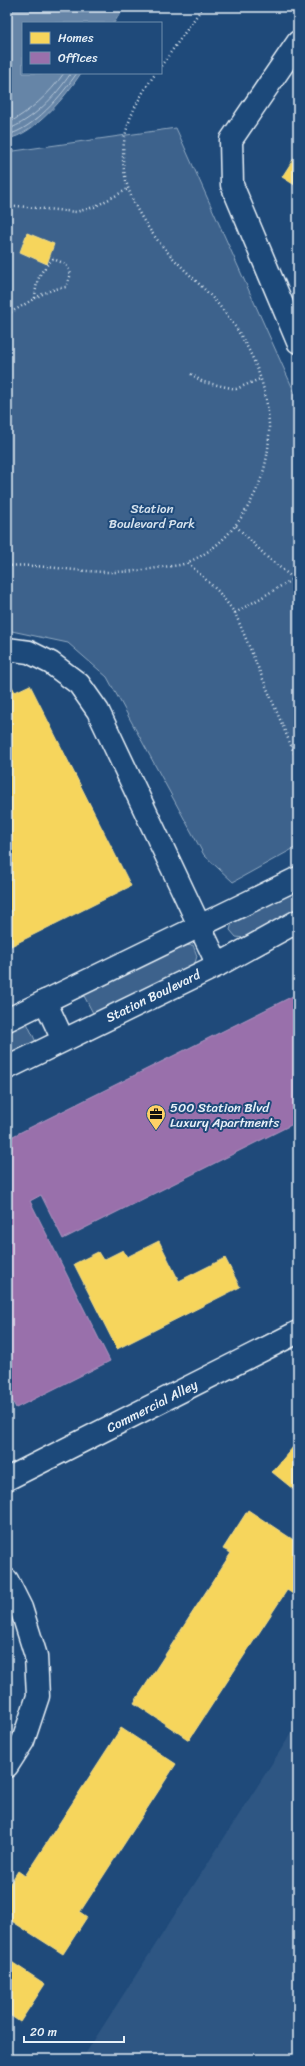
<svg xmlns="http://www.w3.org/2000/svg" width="305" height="2066" font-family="Sriracha,sans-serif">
	<rect width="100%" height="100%" fill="#1f4a7a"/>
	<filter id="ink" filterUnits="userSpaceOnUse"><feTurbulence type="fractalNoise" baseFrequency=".025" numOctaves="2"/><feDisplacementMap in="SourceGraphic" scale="8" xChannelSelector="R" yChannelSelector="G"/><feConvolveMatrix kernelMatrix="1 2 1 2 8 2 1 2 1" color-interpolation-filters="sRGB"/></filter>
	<g filter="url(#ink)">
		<path fill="#2e5683" d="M 298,1723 L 298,2059 L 82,2059 Z"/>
		<g fill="#3c628c" stroke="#92aac2">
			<path d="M 176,128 L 298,400 L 298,846 L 233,882 L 204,855 L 107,677 L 68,643 L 7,630 L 7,152 Z"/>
			<path d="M 298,889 L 298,911 L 244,938 L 236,937 L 230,930 L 232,923 L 238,919 Z"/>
			<path d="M 193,945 L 197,956 L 195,963 L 94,1015 L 83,994 L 184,946 Z"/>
			<path d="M 27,1023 L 36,1042 L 7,1057 L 7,1033 Z"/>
		</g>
		<path fill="#6685a7" stroke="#9ab0c7" d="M 7,7 L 124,7 L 114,23 L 23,23 L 23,73 L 81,73 C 67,95 34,135 7,139 Z"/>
		<g fill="#f6d55c" stroke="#f2dd8b">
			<path d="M 298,152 L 298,187 L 282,177 Z"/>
			<path d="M 27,233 L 54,244 L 47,264 L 20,252 Z"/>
			<path d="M 9,681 L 15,692 L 30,685 L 131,886 L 7,948 L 7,682 Z"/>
			<path d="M 159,1241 L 179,1281 L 225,1258 L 240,1287 L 117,1349 L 74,1264 L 98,1252 L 103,1260 L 123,1250 L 127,1257 Z"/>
			<path d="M 294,1446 L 298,1450 L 298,1493 L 272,1472 Z"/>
			<path d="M 248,1510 L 298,1543 L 298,1597 L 287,1590 L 189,1740 L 134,1703 L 231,1553 L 223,1549 Z"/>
			<path d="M 121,1728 L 176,1764 L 80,1912 L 87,1917 L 63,1954 L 7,1918 L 7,1888 L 18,1871 L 25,1876 Z"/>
			<path d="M 7,1959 L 45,1984 L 20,2022 L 8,2014 L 7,2016 Z"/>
		</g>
		<path fill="#9970ab" stroke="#b197c2" d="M 297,994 L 298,1129 L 295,1123 L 63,1239 L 41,1195 L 30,1201 L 110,1361 L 16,1408 L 7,1391 L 7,1139 Z"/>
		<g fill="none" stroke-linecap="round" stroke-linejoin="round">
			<g stroke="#b4c6d8" stroke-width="1">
				<path d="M 7,124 C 30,111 49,95 64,73"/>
				<path d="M 7,130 C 34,119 55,97 71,73"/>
				<path d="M 7,135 C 34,129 62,95 77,73"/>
			</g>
			<g stroke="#e8f1f8" stroke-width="25">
				<g id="minor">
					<path d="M 298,42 L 231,140 L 232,185 L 298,342"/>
					<path d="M 7,649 L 29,652 L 51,663 L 79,684 L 98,711 L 218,965"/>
					<path d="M 45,1001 L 63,1040"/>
					<path d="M 7,1020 L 298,878"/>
					<path d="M 7,1068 L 218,965 L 298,921"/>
					<path d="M 7,1479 L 298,1332"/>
					<path d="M 7,1580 L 21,1608 L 36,1656 L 38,1696 L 23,1741 L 7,1766"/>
				</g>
			</g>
			<g stroke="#e8f1f8" stroke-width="2.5" stroke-dasharray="1 3" stroke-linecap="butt">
				<path d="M 161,66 L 203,7"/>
				<path d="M 7,205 L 76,212 L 94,207 L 128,189"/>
				<path d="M 7,314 C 29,304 41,290 66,287 L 71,274 L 66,264 L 53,259 C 40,271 36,280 35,298"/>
				<path d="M 191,374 L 203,382 L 236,389 L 260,379"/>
				<path d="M 236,526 L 268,558 L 298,582"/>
				<path d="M 188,563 L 218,591 L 235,613 L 298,762"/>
				<path d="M 7,566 C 34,564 59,569 87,571 C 112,573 137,572 162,567 C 170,566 181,566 188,562 C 221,549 243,520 257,489 C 284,427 263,359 222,309 C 203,285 178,266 159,242 C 112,183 111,134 156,73"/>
				<path d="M 235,613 L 293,579"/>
			</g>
			<use href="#minor" stroke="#1f4a7a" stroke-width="22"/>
		</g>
	</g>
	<defs>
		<g id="office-pin" transform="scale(1)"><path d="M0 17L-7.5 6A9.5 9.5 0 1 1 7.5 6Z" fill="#ffd166" stroke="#1f4a7a"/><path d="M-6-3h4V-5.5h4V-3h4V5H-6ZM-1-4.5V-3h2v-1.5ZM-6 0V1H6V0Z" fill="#111"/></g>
	</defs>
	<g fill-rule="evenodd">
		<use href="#office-pin" x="156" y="1114"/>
	</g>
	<g text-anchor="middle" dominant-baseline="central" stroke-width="4" stroke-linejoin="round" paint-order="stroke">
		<g font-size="13" fill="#d7e3ed" stroke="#1f4a7a">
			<text x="152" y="508">Station<tspan x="152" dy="15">Boulevard Park</tspan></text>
		</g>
		<g font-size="13" fill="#e8f1f8" stroke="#1f4a7a">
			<text transform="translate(153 996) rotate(-26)">Station Boulevard</text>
			<text transform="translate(152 1406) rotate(-27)">Commercial Alley</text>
		</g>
		<g font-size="13" fill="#e8f1f8" stroke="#1f4a7a" text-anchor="start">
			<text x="170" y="1107">500 Station Blvd<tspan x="170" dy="15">Luxury Apartments</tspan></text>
		</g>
	</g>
	<rect width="305" height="2066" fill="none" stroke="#1f4a7a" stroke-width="24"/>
	<rect x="12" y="12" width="281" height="2042" fill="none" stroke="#e8f1f8" stroke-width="1.5" filter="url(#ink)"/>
	<rect x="22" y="22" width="140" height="52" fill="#1f4a7a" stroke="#6f8dac"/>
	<rect x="30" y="32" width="20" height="12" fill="#f6d55c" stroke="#6f8dac"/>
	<text x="58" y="42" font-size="12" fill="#e8f1f8">Homes</text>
	<rect x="30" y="52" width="20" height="12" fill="#9970ab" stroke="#6f8dac"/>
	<text x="58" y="62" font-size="12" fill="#e8f1f8">Offices</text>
	<path d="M24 2036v6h100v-6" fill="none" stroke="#e8f1f8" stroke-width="2"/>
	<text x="30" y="2036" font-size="12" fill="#e8f1f8" stroke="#1f4a7a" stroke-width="3" paint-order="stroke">20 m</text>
</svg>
